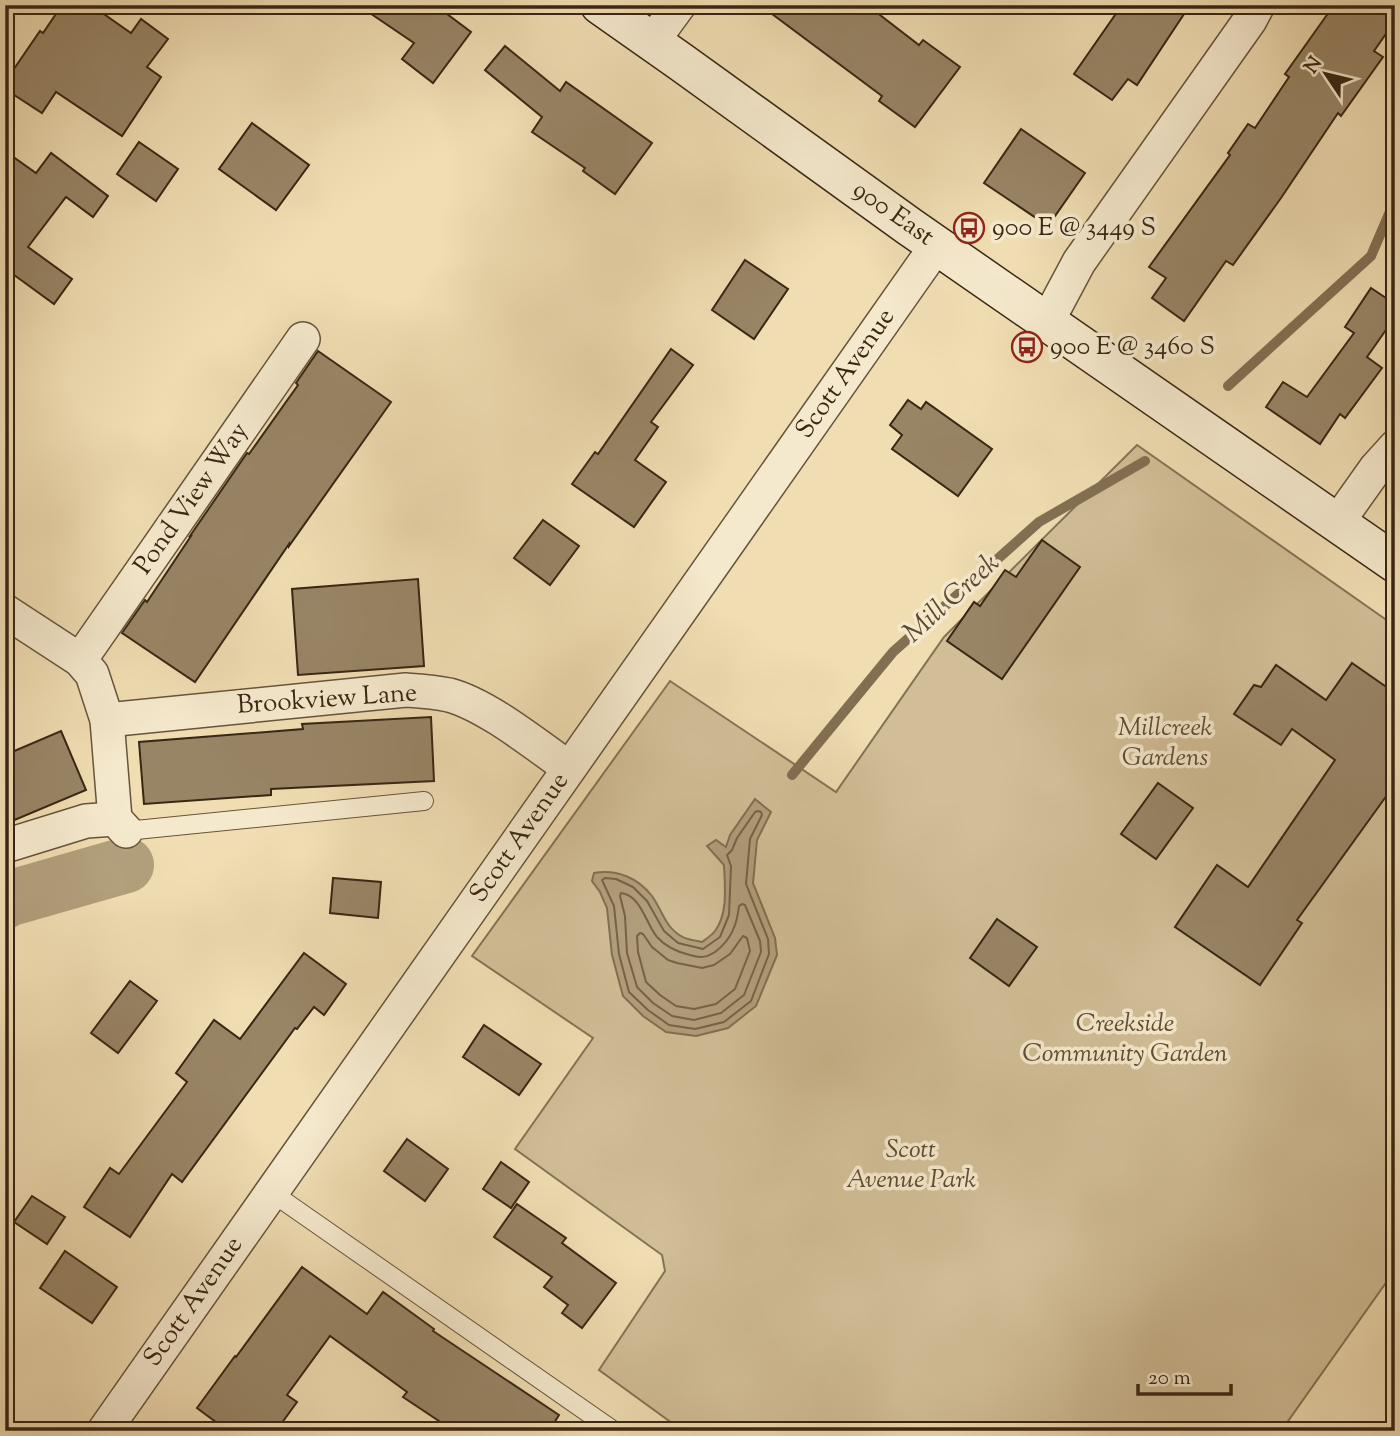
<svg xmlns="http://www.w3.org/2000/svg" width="1400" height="1436" font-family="'Sorts Mill Goudy',serif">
	<rect width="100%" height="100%" fill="#f0ddb2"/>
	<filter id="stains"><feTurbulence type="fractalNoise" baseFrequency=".00286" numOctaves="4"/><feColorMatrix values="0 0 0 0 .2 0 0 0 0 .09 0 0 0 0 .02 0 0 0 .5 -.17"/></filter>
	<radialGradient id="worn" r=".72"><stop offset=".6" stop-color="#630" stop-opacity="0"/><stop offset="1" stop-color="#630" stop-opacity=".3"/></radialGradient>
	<path fill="#d1be97" stroke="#857255" stroke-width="2" d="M 1137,445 L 1395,626 L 1395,1270 L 1281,1431 L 683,1431 L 599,1370 L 665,1271 L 662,1255 L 515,1149 L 593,1038 L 472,956 L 670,681 L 836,792 L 944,637 Z"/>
	<path fill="#b29f7c" stroke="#826f52" stroke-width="2" d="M 755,799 L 771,812 L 757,840 L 753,883 L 775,938 L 777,955 L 756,1006 L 728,1028 L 696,1036 L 666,1032 L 643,1016 L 623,996 L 612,955 L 607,908 L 600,892 L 592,881 L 594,873 C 617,869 638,878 652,896 C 662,910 665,927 681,936 C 686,940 695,940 702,942 C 706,939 712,935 715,931 C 728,914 725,886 724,865 L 707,846 L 716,840 L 726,847 L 730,835 Z"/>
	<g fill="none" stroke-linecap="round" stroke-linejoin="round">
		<g stroke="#766248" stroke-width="2">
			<path d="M 758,811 L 761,812 L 762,815 L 750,839 L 746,884 L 768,939 L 769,954 L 751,1001 L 724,1022 L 695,1029 L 669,1025 L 648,1010 L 629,992 L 619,954 L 614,906 L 602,880 L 605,878 L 616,879 L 633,887 L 647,901 L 664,931 L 678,943 L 703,949 L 720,937 L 729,915 L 731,866 L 727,855 L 732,850 L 737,838 L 755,812 Z"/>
			<path d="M 621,893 C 641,895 646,924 657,937 C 666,947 677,952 690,955 C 700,958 706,958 715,952 C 731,940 737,925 739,906 L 742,904 L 745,905 L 760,941 L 761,952 L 744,995 L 721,1013 L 694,1020 L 672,1016 L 653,1003 L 637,987 L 627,953 L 625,916 L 620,896 Z"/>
			<path d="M 640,933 L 643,934 L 652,947 L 668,960 L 677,963 L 702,968 L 714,965 L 730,954 L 743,936 L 747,938 L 750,951 L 735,989 L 716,1004 L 694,1009 L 676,1006 L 660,995 L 646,982 L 638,952 L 637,936 Z"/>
		</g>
		<g stroke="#826f52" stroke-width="10">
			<path d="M 1228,386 L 1371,256 L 1395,200"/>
			<path d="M 792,775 L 893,652 L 1039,522 L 1145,461"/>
		</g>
		<path stroke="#b29f7c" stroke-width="56" d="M 5,901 L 7,899 L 126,865"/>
	</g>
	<g fill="#988566" stroke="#392613" stroke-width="2">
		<path d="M 62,5 L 91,5 L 131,33 L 141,19 L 168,39 L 147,67 L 161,77 L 122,136 L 56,92 L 42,113 L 5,89 L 5,82 L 40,31 L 43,33 Z"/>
		<path d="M 358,5 L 435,5 L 471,32 L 433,83 L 402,59 L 414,43 Z"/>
		<path d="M 760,5 L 867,5 L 919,45 L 923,40 L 960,67 L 915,127 L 879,101 L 882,96 Z"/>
		<path d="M 1122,5 L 1190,5 L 1137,85 L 1128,79 L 1112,100 L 1074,74 Z"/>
		<path d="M 1334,5 L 1395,5 L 1395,21 L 1374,51 L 1383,57 L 1341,116 L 1338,113 L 1281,198 L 1233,265 L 1226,261 L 1184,321 L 1152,298 L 1166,278 L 1149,267 L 1230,155 L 1228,153 L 1248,124 L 1255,128 L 1289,77 L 1285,74 Z"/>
		<path d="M 505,46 L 560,91 L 566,82 L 652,143 L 615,194 L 583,171 L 585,168 L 532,132 L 542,117 L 485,70 Z"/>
		<path d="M 252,123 L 309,165 L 276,210 L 219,169 Z"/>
		<path d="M 1021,129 L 1085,173 L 1048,226 L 984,183 Z"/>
		<path d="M 139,142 L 178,169 L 156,201 L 117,174 Z"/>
		<path d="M 5,151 L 36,173 L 51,153 L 108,196 L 93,217 L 66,197 L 28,247 L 72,279 L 54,304 L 10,272 L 5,278 Z"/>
		<path d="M 745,260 L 788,289 L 754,339 L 712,310 Z"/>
		<path d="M 1371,288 L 1395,304 L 1395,317 L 1367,357 L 1382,368 L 1345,418 L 1340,414 L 1320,444 L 1266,407 L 1283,382 L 1307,397 L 1354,333 L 1345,327 Z"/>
		<path d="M 671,349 L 693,365 L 651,422 L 658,427 L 635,460 L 666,482 L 634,527 L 572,484 L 595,452 L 598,454 Z"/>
		<path d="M 318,351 L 391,402 L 289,546 L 289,544 L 195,682 L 122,633 L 145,600 L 147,602 L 191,536 L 190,536 L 247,453 L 249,454 L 298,385 L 296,383 Z"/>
		<path d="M 908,400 L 921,409 L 926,402 L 992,449 L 958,496 L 892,449 L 902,435 L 890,425 Z"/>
		<path d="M 543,520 L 579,546 L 550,585 L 514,558 Z"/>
		<path d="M 1042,540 L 1080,567 L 1002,679 L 947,641 L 974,602 L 980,606 L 1005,570 L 1016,577 Z"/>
		<path d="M 418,579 L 424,666 L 298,675 L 292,589 Z"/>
		<path d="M 1352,663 L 1395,693 L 1395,784 L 1297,920 L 1302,923 L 1260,985 L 1175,927 L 1217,865 L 1248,887 L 1335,760 L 1292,729 L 1281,745 L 1234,714 L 1254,685 L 1261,687 L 1276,665 L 1326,700 Z"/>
		<path d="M 431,717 L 434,781 L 271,789 L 271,795 L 144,804 L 139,742 L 303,729 L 302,724 Z"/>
		<path d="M 61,731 L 86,790 L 5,824 L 5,755 Z"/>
		<path d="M 1158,783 L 1193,808 L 1156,859 L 1121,834 Z"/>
		<path d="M 333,878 L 381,882 L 378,918 L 330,913 Z"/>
		<path d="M 997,919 L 1037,947 L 1009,986 L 970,958 Z"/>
		<path d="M 304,953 L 346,984 L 324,1015 L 314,1007 L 297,1029 L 295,1028 L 182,1182 L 172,1174 L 130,1237 L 84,1207 L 110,1168 L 119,1174 L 187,1082 L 176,1073 L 214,1020 L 240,1039 Z"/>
		<path d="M 130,981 L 157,1001 L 118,1053 L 91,1033 Z"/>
		<path d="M 484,1025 L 541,1064 L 519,1095 L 463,1057 Z"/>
		<path d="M 407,1139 L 448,1169 L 425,1201 L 384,1171 Z"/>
		<path d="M 501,1162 L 529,1182 L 511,1208 L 483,1189 Z"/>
		<path d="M 32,1196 L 65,1217 L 47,1244 L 14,1222 Z"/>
		<path d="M 517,1204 L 566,1238 L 562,1243 L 616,1283 L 582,1328 L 562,1313 L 568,1305 L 544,1287 L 552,1277 L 494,1237 Z"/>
		<path d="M 65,1251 L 117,1287 L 92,1323 L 40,1288 Z"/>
		<path d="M 302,1267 L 367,1314 L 383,1292 L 434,1329 L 433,1331 L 559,1415 L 549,1431 L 454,1431 L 403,1397 L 407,1392 L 330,1336 L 287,1395 L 297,1402 L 276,1431 L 228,1431 L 197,1408 L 235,1356 L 236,1357 Z"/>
	</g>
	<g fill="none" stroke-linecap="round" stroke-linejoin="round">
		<g stroke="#67543b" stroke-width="20">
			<g id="lane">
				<path d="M 126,831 L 424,801"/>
				<path d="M 271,1192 L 614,1431"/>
			</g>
		</g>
		<g stroke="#67543b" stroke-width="36">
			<g id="street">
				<path d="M 652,42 L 679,5"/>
				<path d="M 1047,322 L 1079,262 L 1250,20 L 1258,5"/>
				<path d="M 1337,523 L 1376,468 L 1395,447"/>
				<path d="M 5,611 L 80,660 L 92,674 L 107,720 L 115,819 L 126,831"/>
				<path d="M 80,660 L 303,339"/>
				<path d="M 107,720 L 406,690 C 420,691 435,692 449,695 C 487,705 536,745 569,768"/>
				<path d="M 5,846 L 86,821 L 115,819"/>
				<path d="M 104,1431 L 937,245"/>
			</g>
		</g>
		<g stroke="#392613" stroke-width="41">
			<path id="secondary" d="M 600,5 L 681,62 L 910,227 L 1395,563"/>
		</g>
		<use href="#lane" stroke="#f5e9cd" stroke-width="18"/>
		<use href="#street" stroke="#f5e9cd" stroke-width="33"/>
		<use href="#secondary" stroke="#f5e9cd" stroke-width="38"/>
	</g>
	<defs>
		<g id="bus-ring" transform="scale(1.575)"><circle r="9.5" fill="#f5e9cd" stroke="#8f2418" stroke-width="1.5"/><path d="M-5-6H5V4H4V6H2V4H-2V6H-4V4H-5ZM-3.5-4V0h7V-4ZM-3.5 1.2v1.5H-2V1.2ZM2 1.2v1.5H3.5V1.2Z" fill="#8f2418"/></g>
	</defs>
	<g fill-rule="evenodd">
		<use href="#bus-ring" x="969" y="228"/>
		<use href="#bus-ring" x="1027" y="347"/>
	</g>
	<g text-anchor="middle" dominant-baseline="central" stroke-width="7" stroke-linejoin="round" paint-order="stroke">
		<g font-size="26" fill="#392613" stroke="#f5e9cd">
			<text transform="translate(893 214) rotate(35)">900 East</text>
			<text transform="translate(846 374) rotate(-55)">Scott Avenue</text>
			<text transform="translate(192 499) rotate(-55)">Pond View Way</text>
			<text transform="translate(327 700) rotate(-4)">Brookview Lane</text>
			<text transform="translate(520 838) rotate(-55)">Scott Avenue</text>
			<text transform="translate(194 1302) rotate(-55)">Scott Avenue</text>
		</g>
		<g font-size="26" fill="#392613" stroke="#f5e9cd" text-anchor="start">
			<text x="992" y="228">900 E @ 3449 S</text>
			<text x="1050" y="347">900 E @ 3460 S</text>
		</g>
		<g font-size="26" font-style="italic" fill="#5f4c34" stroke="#f5e9cd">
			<text x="1165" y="728">Millcreek<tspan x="1165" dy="30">Gardens</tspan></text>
			<text x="1125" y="1024">Creekside<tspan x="1125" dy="30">Community Garden</tspan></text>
			<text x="911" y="1150">Scott<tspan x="911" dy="30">Avenue Park</tspan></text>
		</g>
		<g font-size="28" font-style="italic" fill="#5d4a32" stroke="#f5e9cd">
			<text transform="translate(952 599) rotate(-42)">Mill Creek</text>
		</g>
	</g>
	<rect width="1400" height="1436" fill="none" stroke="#f0ddb2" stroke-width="28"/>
	<rect x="7" y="7" width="1386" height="1422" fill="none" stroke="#392613" stroke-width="3.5"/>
	<rect x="14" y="14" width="1372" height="1408" fill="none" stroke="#392613" stroke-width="2"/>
	<g transform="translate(1326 74) rotate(305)" stroke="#f5e9cd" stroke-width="5" paint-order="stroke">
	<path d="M0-5L12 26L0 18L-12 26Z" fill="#392613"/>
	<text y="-10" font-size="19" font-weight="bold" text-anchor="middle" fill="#392613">N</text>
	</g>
	<path d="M1138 1384v10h93v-10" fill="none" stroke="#392613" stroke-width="3.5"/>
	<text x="1148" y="1384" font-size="21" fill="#392613" stroke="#f5e9cd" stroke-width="5" paint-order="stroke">20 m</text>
	<rect width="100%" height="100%" filter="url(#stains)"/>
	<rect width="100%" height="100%" fill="url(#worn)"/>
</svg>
